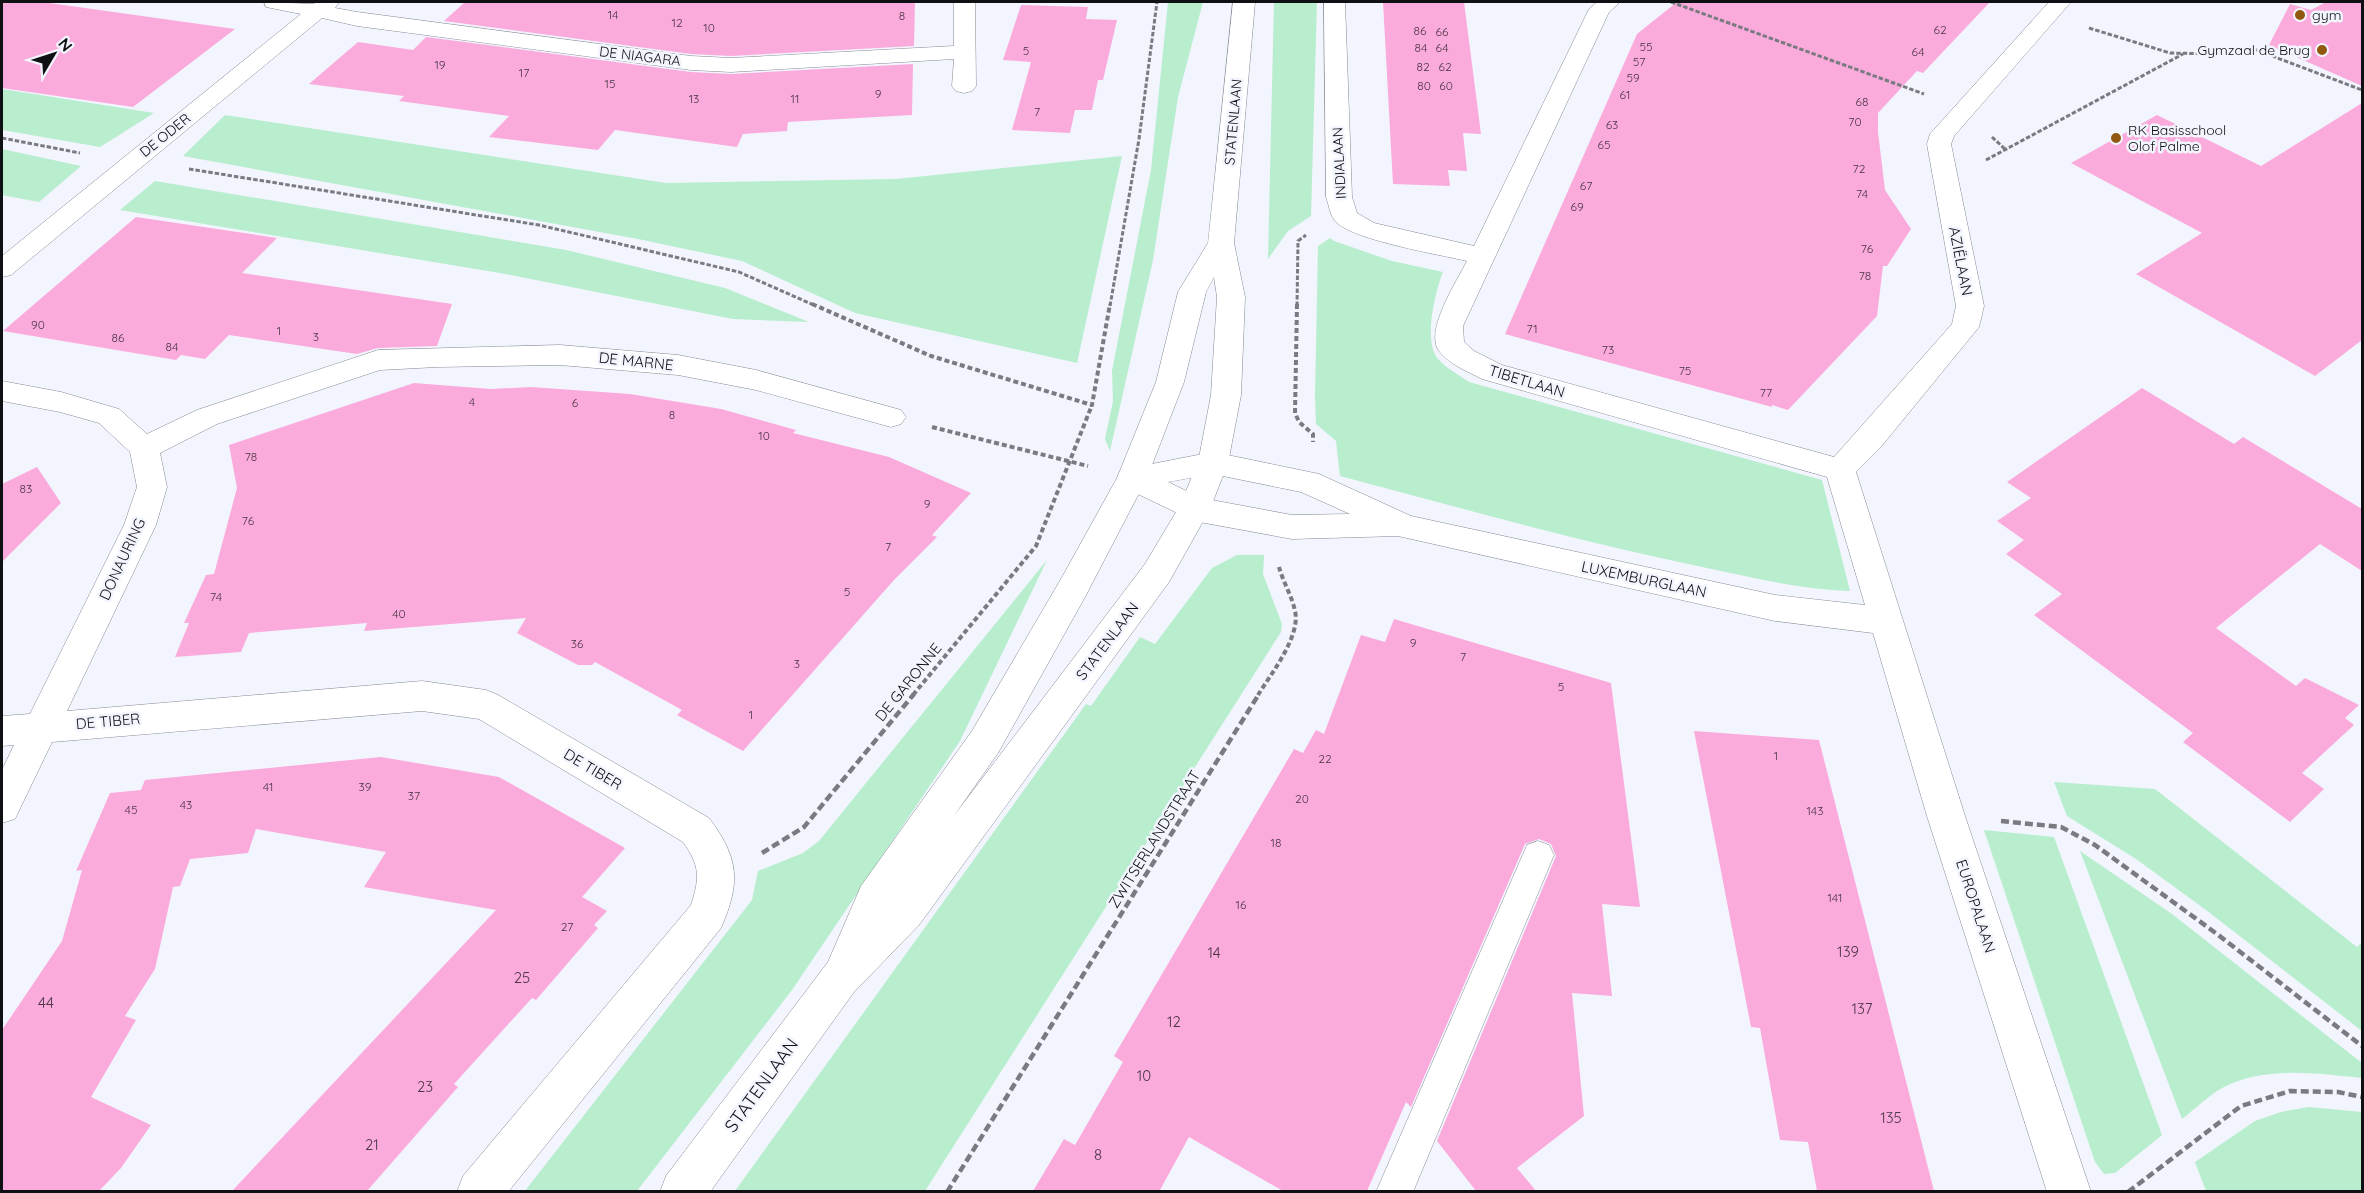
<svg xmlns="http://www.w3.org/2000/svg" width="2364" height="1193" font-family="Quicksand,sans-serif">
	<rect width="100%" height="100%" fill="#f2f5fe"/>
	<g fill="#b8edce">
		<path d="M 1168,2 L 1203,2 L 1178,97 L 1153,260 L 1110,451 L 1105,439 L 1113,401 L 1112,371 L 1151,170 Z"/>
		<path d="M 1274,2 L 1317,2 L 1311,216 L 1288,231 L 1268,259 Z"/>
		<path d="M 2,89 L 154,113 L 100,147 L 2,130 Z"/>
		<path d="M 225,115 L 666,183 L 896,179 L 1122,156 L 1077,363 L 855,313 L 742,261 L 638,239 L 183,156 Z"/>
		<path d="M 2,149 L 81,166 L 39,202 L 2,195 Z"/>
		<path d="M 155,181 L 566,250 L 725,288 L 809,322 L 733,319 L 500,273 L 120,210 Z"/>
		<path d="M 1330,238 L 1334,241 L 1392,261 L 1443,272 C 1435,292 1423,342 1438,359 C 1446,368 1459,375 1469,382 L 1822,480 L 1850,591 C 1796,589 1746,576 1693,565 C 1574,540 1457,507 1340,476 L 1336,441 L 1316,424 L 1315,397 L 1318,246 Z"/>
		<path d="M 1237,555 L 1264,555 L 1263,574 L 1282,624 L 1281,632 L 925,1191 L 735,1191 L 1086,704 L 1091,706 L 1140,637 L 1155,644 L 1212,568 Z"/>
		<path d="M 1047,560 L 960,741 L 792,990 L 637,1191 L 524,1192 L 752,900 L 758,871 L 803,853 L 819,841 Z"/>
		<path d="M 2054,782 L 2155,789 L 2357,947 L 2362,942 L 2362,1031 L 2206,910 L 2136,859 L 2067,816 Z"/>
		<path d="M 1984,830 L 2054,837 L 2162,1135 L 2115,1173 L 2104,1174 L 2095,1162 Z"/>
		<path d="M 2080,851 L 2172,914 L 2362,1063 L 2362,1078 C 2317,1074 2264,1065 2222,1088 C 2208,1096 2195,1109 2182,1119 Z"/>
		<path d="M 2309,1107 L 2362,1112 L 2362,1191 L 2206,1191 L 2195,1162 L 2255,1121 L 2281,1112 Z"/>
	</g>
	<g fill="#fbaadc">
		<path d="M 2,2 L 42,2 L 235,29 L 133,107 L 2,88 Z"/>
		<path d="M 465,2 L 915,2 L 914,46 L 731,56 L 691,54 L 444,21 Z"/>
		<path d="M 1383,2 L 1464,2 L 1481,134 L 1463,133 L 1467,171 L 1448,170 L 1450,186 L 1393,184 Z"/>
		<path d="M 1677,2 L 1990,2 L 1923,73 L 1917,71 L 1878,113 L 1878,132 L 1885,190 L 1911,229 L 1887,266 L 1883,266 L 1877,316 L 1788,410 L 1772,405 L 1772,407 L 1505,334 L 1637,34 Z"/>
		<path d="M 2326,2 L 2362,2 L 2362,86 L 2269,45 L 2290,4 L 2311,10 Z"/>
		<path d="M 1021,5 L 1088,7 L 1086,19 L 1117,20 L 1103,80 L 1098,80 L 1092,110 L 1075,110 L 1070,133 L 1012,130 L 1031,62 L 1003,60 Z"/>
		<path d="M 426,37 L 691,72 L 731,74 L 913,64 L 912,115 L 788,122 L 787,131 L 743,134 L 737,147 L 615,130 L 598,150 L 489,137 L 509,116 L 399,101 L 404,96 L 309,84 L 358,42 L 413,50 Z"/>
		<path d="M 2362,103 L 2362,340 L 2315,376 L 2136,274 L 2202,233 L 2071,163 L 2157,115 L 2261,166 Z"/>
		<path d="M 136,217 L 277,238 L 242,273 L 452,304 L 437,346 L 378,348 L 357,354 L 229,335 L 205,359 L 181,355 L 176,360 L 3,331 Z"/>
		<path d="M 414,383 L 491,389 L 531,387 L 630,394 L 721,409 L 796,430 L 793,433 L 889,457 L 971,493 L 932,535 L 937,537 L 894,580 L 743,751 L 677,715 L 682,710 L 595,662 L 592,665 L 578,665 L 517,633 L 526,618 L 364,631 L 367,623 L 249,633 L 241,652 L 175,657 L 189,623 L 184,623 L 206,575 L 214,574 L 237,488 L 229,445 Z"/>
		<path d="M 2142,388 L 2234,444 L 2243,437 L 2362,509 L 2362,571 L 2320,544 L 2216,628 L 2296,686 L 2305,678 L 2359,705 L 2345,718 L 2354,725 L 2302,773 L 2324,789 L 2290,822 L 2183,742 L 2193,733 L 2034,615 L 2062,594 L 2006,554 L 2024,540 L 1997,521 L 2031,498 L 2007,482 Z"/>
		<path d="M 37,467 L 61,503 L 2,562 L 2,484 Z"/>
		<path d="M 1394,619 L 1611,683 L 1640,907 L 1602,904 L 1612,996 L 1572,993 L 1584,1116 L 1517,1168 L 1536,1191 L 1476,1191 L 1437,1141 L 1556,856 L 1551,844 L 1539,839 L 1525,844 L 1411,1107 L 1406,1102 L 1367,1191 L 1283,1191 L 1189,1137 L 1160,1190 L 1163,1191 L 1033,1191 L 1064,1139 L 1075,1145 L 1123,1062 L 1114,1056 L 1294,749 L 1303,753 L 1316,730 L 1324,734 L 1361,635 L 1385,642 Z"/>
		<path d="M 1694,731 L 1819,740 L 1934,1191 L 1817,1191 L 1808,1142 L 1780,1140 L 1760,1028 L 1751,1027 Z"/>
		<path d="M 381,757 L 499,777 L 625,848 L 582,897 L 607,911 L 594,925 L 598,928 L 536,1000 L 532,998 L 454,1084 L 458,1087 L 367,1191 L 232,1191 L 496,910 L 364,887 L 386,852 L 256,829 L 248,853 L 190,859 L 180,886 L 173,887 L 155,969 L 125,1016 L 136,1020 L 91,1097 L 151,1125 L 121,1168 L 99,1191 L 2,1191 L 2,1030 L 62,941 L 82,870 L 76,871 L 110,793 L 141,790 L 145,780 Z"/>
	</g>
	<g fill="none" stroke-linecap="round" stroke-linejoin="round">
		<g stroke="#858992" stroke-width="1">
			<path id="service" d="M 1538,841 L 1549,845 L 1554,855 L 1413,1192 L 1376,1192 L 1527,845 Z"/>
		</g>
		<g stroke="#858992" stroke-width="1">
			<g id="minor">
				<path d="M 264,2 L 314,4 L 316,2 L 339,2 L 335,8 L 357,12 L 691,56 L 731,58 L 954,46 L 954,2 L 975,2 L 976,86 L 972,91 L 964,93 L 956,91 L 952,86 L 954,59 L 731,72 L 691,70 L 357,26 L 322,18 L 11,275 L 2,277 L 2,256 L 301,14 L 266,7 Z"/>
				<path d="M 1324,2 L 1345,2 L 1352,197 L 1357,213 L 1374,223 L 1474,246 L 1589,9 L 1597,2 L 1620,2 L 1609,12 L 1463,326 L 1464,342 L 1474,351 L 1502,365 L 1834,457 L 1952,324 L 1956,306 L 1927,144 L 1930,134 L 2049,2 L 2071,2 L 1954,136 L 1951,144 L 1984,306 L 1979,327 L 1880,448 L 1856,472 L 1965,816 L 2091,1192 L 2047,1192 L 1927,816 L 1873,633 L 1775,621 L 1398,536 L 1292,539 L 1194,521 L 1121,486 L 1117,478 L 1121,470 L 1213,452 L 1319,474 L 1411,516 L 1775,595 L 1865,605 L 1827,477 L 1482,379 C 1467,371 1450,365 1439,351 C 1424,331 1457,281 1467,261 C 1437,254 1358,241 1337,223 C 1330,217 1329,205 1326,197 ZM 1213,474 L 1301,492 L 1350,514 L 1292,515 L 1201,498 L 1168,482 Z"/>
				<path d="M 560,345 L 678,355 L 756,370 L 901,410 L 906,417 L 901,424 L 891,427 L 756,390 L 678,375 L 560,365 L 437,367 L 380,370 L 217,424 L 160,453 L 167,487 L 156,525 L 67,711 L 422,681 L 486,690 L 498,695 L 709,818 C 739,858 741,882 721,928 L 508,1192 L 457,1192 L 463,1176 L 691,905 C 700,877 700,866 683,842 L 479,719 L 422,711 L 52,742 L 15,819 L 2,823 L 2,770 L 14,745 L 2,746 L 2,716 L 30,714 L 124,525 L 137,487 L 130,452 L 99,423 L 60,412 L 2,401 L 2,381 L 61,392 L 119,409 L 147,434 L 197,410 L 378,350 Z"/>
			</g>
		</g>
		<g stroke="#858992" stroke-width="1">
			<path id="secondary" d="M 1233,2 L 1255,2 L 1234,243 L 1245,297 L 1241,395 L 1228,463 L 1210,509 L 1169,582 L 919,925 L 854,992 L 710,1192 L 660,1192 L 666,1176 L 828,962 L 861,886 L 972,731 L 1061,579 L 1117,478 L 1156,382 L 1178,292 L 1208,243 ZM 1214,277 L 1217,297 L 1211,395 L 1198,463 L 1179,507 L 1145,564 L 953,817 L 998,753 L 1085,597 L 1147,478 L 1184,382 L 1206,292 Z"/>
		</g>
		<g stroke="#797b81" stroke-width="3" stroke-dasharray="4.5 2" stroke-linecap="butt">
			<path d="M 1671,2 L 1924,94"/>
			<path d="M 2089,28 L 2170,53 L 2216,54 L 2251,48 L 2362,90"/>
			<path d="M 1992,137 L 2006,150"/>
			<path d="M 2,138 L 80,153"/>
			<path d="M 1986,160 L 2183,54"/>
			<path d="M 189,169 L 539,225 L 739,272 L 816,306"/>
			<path d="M 1110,306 L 1139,139 L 1157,2"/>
			<path d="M 1297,306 L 1298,241 L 1306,235"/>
		</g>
		<g stroke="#797b81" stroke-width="4" stroke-dasharray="5 3" stroke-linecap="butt">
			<path d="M 812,304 L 931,356 L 1092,405 L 1110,304"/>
			<path d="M 1297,304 L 1295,413 L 1299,422 L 1313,434 L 1313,442"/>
			<path d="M 932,427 L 1088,466"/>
			<path d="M 913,695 L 1036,546 L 1092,405"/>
			<path d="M 1258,695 C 1271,674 1301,636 1295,611 C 1292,596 1283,582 1279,567"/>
		</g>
		<g stroke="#797b81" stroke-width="4.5" stroke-dasharray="8 4" stroke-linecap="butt">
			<path d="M 2001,821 L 2061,827 L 2095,845 L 2217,934 L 2362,1046"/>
			<path d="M 762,853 L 804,827 L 914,694"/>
			<path d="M 947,1192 L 1259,694"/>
			<path d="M 2128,1192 L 2241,1106 L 2290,1091 L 2338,1092 L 2362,1097"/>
		</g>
		<use href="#service" fill="#fff" fill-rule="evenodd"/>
		<use href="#minor" fill="#fff" fill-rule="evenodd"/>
		<use href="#secondary" fill="#fff" fill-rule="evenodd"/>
	</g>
	<g fill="#90590f" stroke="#f2f5fe" stroke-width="2">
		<circle cx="2300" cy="15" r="6"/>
		<circle cx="2322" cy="50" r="6"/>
		<circle cx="2116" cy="138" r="6"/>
	</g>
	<g text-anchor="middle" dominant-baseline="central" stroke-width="5" stroke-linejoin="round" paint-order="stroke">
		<g font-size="12" fill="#4a3645">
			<text x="613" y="14">14</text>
			<text x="902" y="15">8</text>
			<text x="677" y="22">12</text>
			<text x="709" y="27">10</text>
			<text x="1940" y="29">62</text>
			<text x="1420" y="30">86</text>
			<text x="1442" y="31">66</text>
			<text x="1646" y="46">55</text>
			<text x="1421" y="47">84</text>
			<text x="1442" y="47">64</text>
			<text x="1026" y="50">5</text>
			<text x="1918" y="51">64</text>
			<text x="1639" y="61">57</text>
			<text x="440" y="64">19</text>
			<text x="1423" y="66">82</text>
			<text x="1445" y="66">62</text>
			<text x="524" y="72">17</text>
			<text x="1633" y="77">59</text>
			<text x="610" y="83">15</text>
			<text x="1424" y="85">80</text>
			<text x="1446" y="85">60</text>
			<text x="878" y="93">9</text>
			<text x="1625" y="94">61</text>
			<text x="694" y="98">13</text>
			<text x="795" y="98">11</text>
			<text x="1862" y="101">68</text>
			<text x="1037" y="111">7</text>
			<text x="1855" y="121">70</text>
			<text x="1612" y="124">63</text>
			<text x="1604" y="144">65</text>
			<text x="1859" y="168">72</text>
			<text x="1586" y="185">67</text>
			<text x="1862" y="193">74</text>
			<text x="1577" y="206">69</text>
			<text x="1867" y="248">76</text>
			<text x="1865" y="275">78</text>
			<text x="38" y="324">90</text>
			<text x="1532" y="328">71</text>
			<text x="279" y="330">1</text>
			<text x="316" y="336">3</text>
			<text x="118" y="337">86</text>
			<text x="172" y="346">84</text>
			<text x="1608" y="349">73</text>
			<text x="1685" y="370">75</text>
			<text x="1766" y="392">77</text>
			<text x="472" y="401">4</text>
			<text x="575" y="402">6</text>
			<text x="672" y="414">8</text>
			<text x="764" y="435">10</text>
			<text x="251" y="456">78</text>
			<text x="26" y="488">83</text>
			<text x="927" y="503">9</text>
			<text x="248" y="520">76</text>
			<text x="888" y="546">7</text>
			<text x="847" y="591">5</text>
			<text x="216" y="596">74</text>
			<text x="399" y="613">40</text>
			<text x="1413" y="642">9</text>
			<text x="577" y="643">36</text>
			<text x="1463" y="656">7</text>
			<text x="797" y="663">3</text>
			<text x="1561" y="686">5</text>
			<text x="751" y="714">1</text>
			<text x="1776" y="755">1</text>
			<text x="1325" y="758">22</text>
			<text x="268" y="786">41</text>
			<text x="365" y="786">39</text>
			<text x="414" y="795">37</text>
			<text x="1302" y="798">20</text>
			<text x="186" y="804">43</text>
			<text x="131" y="809">45</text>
			<text x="1815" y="810">143</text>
			<text x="1276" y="842">18</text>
			<text x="1835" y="897">141</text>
			<text x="1241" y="904">16</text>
			<text x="567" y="926">27</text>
		</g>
		<g font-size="14" fill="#0f1013" stroke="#f2f5fe" text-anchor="start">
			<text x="2312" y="15">gym</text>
			<text x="2310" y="50" text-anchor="end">Gymzaal de Brug</text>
			<text x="2128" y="130">RK Basisschool<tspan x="2128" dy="16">Olof Palme</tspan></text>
		</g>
		<g font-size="14" fill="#0f1013" stroke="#f2f5fe">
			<text transform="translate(640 56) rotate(7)">DE NIAGARA</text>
			<text transform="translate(1233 122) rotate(-85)">STATENLAAN</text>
			<text transform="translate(165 135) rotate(-39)">DE ODER</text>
			<text transform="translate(1339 163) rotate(-93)">INDIALAAN</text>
		</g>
		<g font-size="15" fill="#0f1013" stroke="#f2f5fe">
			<text transform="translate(1961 261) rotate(79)">AZIËLAAN</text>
			<text transform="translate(636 361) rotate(6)">DE MARNE</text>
			<text transform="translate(1527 381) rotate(17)">TIBETLAAN</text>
			<text transform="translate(122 559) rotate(-65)">DONAURING</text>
			<text transform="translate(1644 579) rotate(12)">LUXEMBURGLAAN</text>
			<text transform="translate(1107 641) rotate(-53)">STATENLAAN</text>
			<text transform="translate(908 682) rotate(-51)">DE GARONNE</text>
			<text transform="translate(108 721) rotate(-5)">DE TIBER</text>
			<text transform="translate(593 769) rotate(31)">DE TIBER</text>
			<text transform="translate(1154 839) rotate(-58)">ZWITSERLANDSTRAAT</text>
			<text transform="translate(1976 906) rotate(72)">EUROPALAAN</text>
		</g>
		<g font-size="15" fill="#4a3645">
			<text x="1848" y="951">139</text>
			<text x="1214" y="952">14</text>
			<text x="522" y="977">25</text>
			<text x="46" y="1002">44</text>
			<text x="1862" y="1008">137</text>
			<text x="1174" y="1021">12</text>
			<text x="1144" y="1075">10</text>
			<text x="425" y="1086">23</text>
			<text x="1891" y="1117">135</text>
			<text x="372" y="1144">21</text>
			<text x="1098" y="1154">8</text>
		</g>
		<g font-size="18" fill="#0f1013" stroke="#f2f5fe">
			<text transform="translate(761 1085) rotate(-54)">STATENLAAN</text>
		</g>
	</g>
	<rect width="2364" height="1193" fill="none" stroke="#0f1013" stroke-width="6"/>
	<g transform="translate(54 54) rotate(51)" stroke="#f2f5fe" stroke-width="4.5" paint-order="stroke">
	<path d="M0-4.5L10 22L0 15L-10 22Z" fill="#0f1013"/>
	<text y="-9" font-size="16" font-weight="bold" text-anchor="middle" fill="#0f1013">N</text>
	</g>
</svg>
